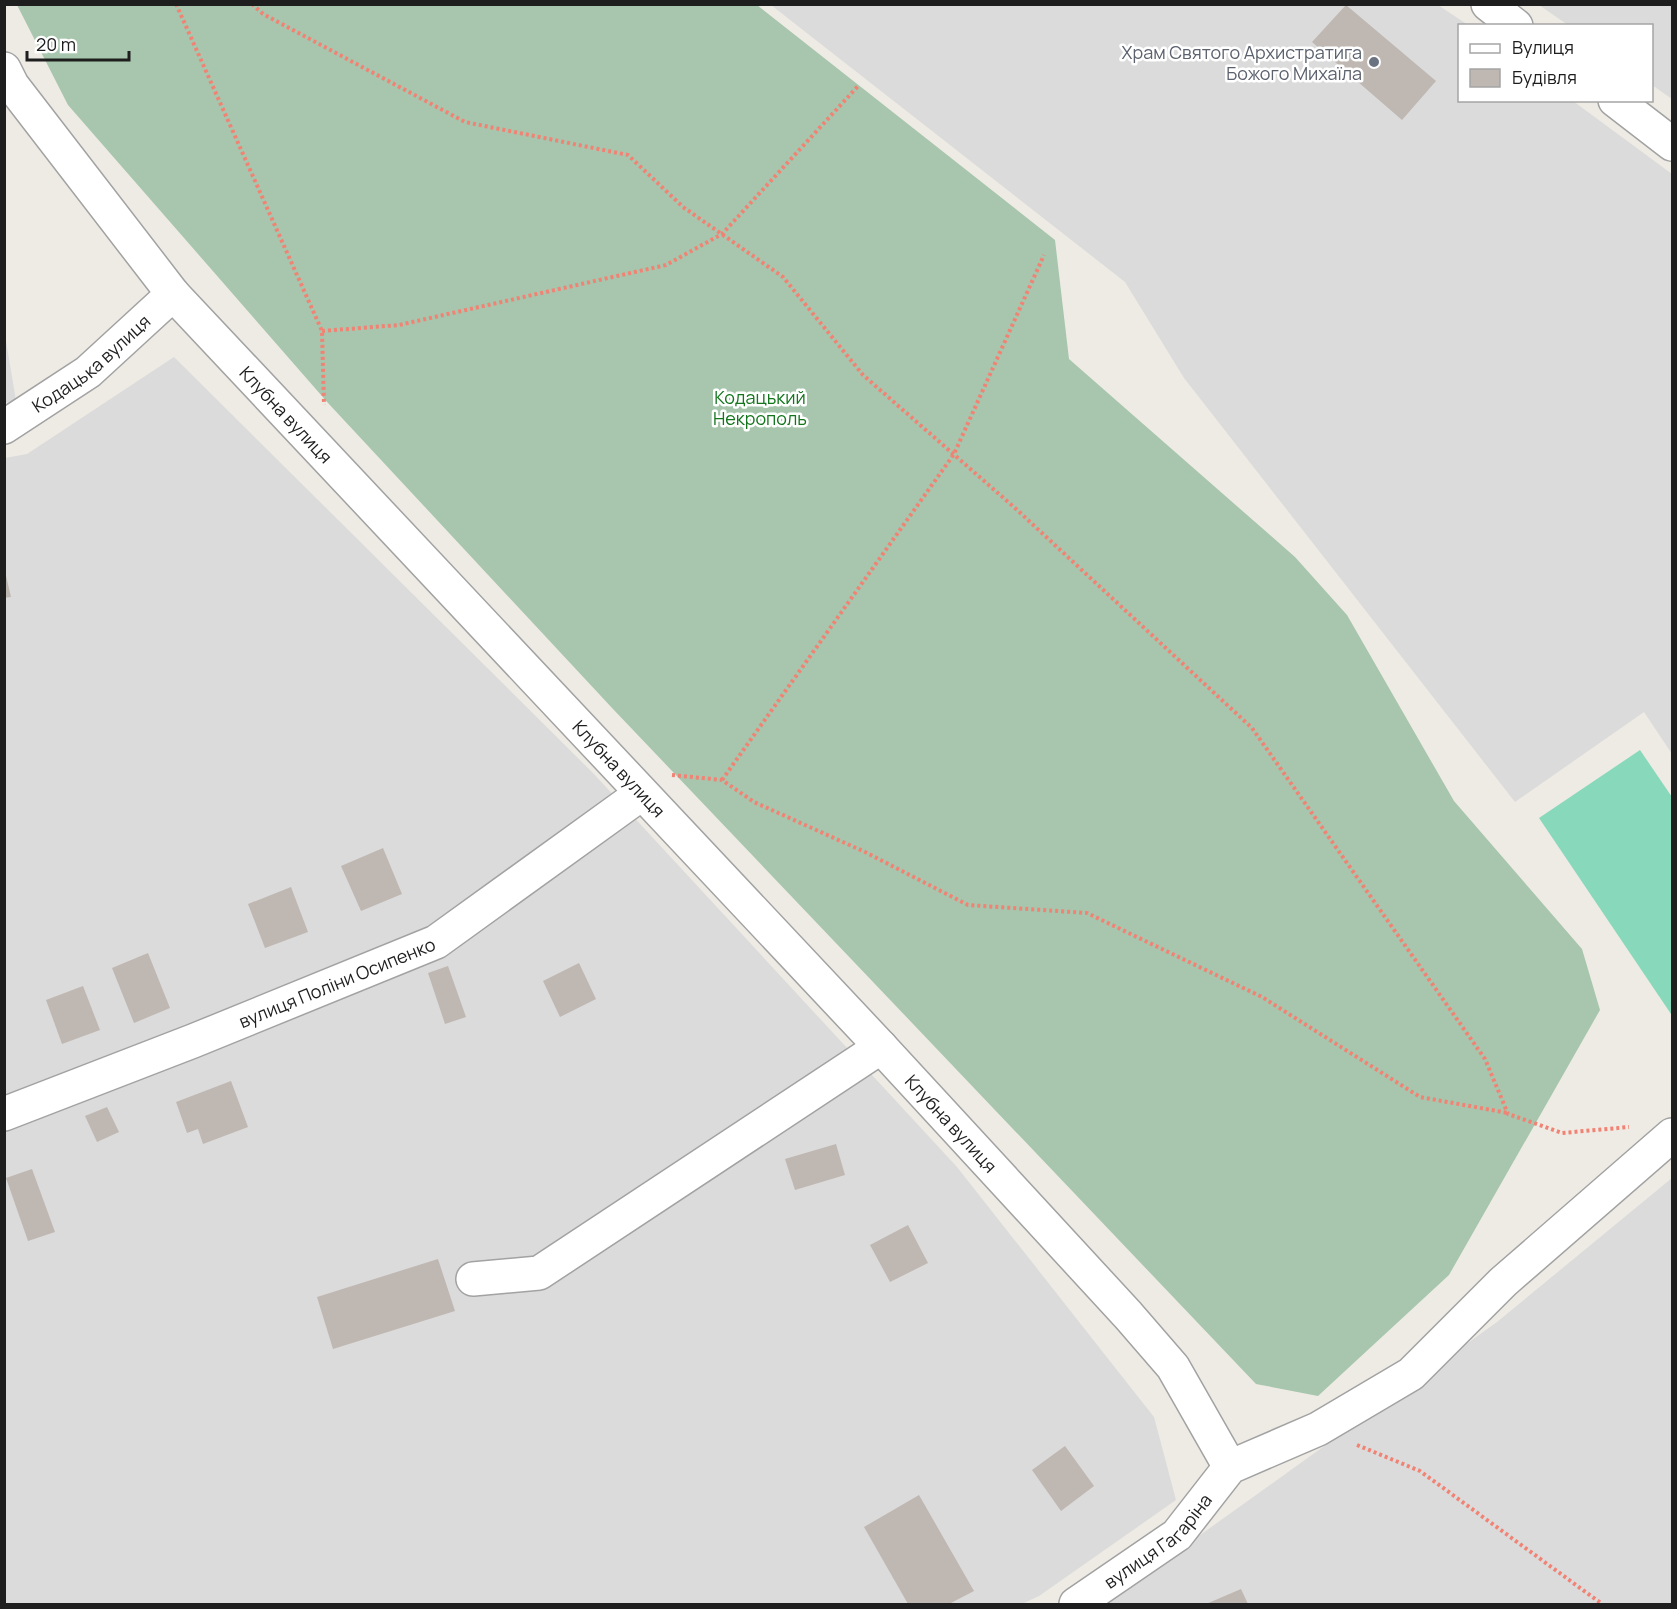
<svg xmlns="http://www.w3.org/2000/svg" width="1677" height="1609" font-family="Manrope,sans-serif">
	<rect width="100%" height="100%" fill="#eeebe5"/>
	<g fill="#dcdbdb">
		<path d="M 771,5 L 1438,5 L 1468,25 L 1460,26 L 1460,100 L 1573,101 L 1672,174 L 1672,754 L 1644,712 L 1515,802 L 1184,378 L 1125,282 Z"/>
		<path d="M 1539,5 L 1672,5 L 1672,99 L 1652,85 L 1652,26 L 1568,25 Z"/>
		<path d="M 4,329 L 16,401 L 5,403 L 4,403 Z"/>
		<path d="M 174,357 L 593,773 L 957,1167 L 1154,1417 L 1176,1500 L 1039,1596 L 1022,1604 L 5,1604 L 5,458 L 27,454 Z"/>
		<path d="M 1672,1178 L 1672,1604 L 1095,1604 L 1143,1576 L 1497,1322 Z"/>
	</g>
	<path fill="#a7c6ad" d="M 17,5 L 757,5 L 1055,240 L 1069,359 L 1295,557 L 1347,615 L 1454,801 L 1582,949 L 1600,1010 L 1449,1275 L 1318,1396 L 1256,1384 L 613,709 L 328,403 L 68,105 Z"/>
	<path fill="#88d9bb" d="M 1640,750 L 1672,797 L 1671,1014 L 1539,818 Z"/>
	<g fill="#bfb7b2">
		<path d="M 1346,5 L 1436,81 L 1402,120 L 1312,42 Z"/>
		<path d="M 4,567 L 11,597 L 4,598 Z"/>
		<path d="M 383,848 L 402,894 L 361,911 L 341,866 Z"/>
		<path d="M 291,887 L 308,932 L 265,948 L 248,904 Z"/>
		<path d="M 148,953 L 170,1008 L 134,1023 L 112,968 Z"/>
		<path d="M 579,963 L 596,999 L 560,1017 L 543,981 Z"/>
		<path d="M 448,966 L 466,1017 L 445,1024 L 428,973 Z"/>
		<path d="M 83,986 L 100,1030 L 62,1044 L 46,1000 Z"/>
		<path d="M 231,1081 L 248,1127 L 203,1144 L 198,1129 L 187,1133 L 176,1102 Z"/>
		<path d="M 107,1107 L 119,1132 L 97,1142 L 85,1116 Z"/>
		<path d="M 836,1144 L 845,1175 L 795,1190 L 785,1159 Z"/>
		<path d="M 32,1169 L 55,1232 L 28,1241 L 6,1178 Z"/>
		<path d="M 908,1225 L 928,1263 L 890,1282 L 870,1245 Z"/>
		<path d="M 438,1259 L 455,1311 L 333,1349 L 317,1297 Z"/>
		<path d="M 1065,1446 L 1094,1486 L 1061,1511 L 1032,1470 Z"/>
		<path d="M 919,1495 L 974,1591 L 949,1604 L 908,1604 L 864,1527 Z"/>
		<path d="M 1241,1589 L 1248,1604 L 1206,1604 Z"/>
	</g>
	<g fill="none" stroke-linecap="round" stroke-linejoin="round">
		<g stroke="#a2a2a2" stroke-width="36">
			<g id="minor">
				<path d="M 1488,4 L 1516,26"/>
				<path id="s1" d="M 4,69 L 12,85 L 173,294 L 881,1047 L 1128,1315 L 1173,1367 L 1230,1467"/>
				<path d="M 1615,100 L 1672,144"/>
				<path id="s2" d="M 4,427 L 88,372 L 173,294"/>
				<path id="s3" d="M 4,1114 L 193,1041 L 436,942 L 641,794"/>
				<path d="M 473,1279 L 539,1273 L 881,1047"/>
				<path id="s4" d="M 1076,1604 L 1177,1535 L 1230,1467 L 1318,1429 L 1411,1374 L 1503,1282 L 1672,1135"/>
			</g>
		</g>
		<g stroke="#f18374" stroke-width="4" stroke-dasharray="3 3" stroke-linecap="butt">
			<path d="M 176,4 L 322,331 L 324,405"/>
			<path d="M 252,4 L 263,14 L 465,122 L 628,155 L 683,207 L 783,277 L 863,375 L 1015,508 L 1252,728 L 1485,1059 L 1508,1114 L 1562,1133 L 1629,1127"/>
			<path d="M 322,331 L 399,325 L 666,265 L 722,234 L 859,85"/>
			<path d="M 672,775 L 722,780 L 754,802 L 865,852 L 968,905 L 1087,913 L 1262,997 L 1420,1097 L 1508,1113"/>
			<path d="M 722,780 L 954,454 L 1044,255"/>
			<path d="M 1357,1445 L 1420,1471 L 1602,1604"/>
		</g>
		<use href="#minor" stroke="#fff" stroke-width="33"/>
	</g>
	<circle fill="#6b7280" stroke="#fff" stroke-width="2" cx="1374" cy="62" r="6"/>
	<g text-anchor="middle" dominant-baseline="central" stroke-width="5" stroke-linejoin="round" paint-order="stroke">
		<g font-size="18" fill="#5b616d" stroke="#fff" text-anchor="end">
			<text x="1362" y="52">Храм Святого Архистратига<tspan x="1362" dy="21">Божого Михаїла</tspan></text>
		</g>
		<g font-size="18" fill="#1e1e1e" stroke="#fff">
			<text stroke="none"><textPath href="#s2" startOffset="108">Кодацька вулиця</textPath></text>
			<text stroke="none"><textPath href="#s1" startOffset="447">Клубна вулиця</textPath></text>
			<text stroke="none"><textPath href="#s1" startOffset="933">Клубна вулиця</textPath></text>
			<text stroke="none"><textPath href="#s3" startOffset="358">вулиця Поліни Осипенко</textPath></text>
			<text stroke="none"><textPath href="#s1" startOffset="1419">Клубна вулиця</textPath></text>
			<text stroke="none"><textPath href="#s4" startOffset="104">вулиця Гагаріна</textPath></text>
		</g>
		<g font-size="18" fill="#13761d" stroke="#fff">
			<text x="760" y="397">Кодацький<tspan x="760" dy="21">Некрополь</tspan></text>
		</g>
	</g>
	<rect width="1677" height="1609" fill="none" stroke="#1e1e1e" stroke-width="12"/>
	<rect x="1458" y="24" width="195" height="78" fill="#ffffff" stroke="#a5a5a5" stroke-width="1.5"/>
	<rect x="1470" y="44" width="30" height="9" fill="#ffffff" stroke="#a5a5a5" stroke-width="1.5"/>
	<text x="1512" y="54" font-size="18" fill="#1e1e1e">Вулиця</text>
	<rect x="1470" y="69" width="30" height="18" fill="#bfb7b2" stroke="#a5a5a5" stroke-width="1.5"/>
	<text x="1512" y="84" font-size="18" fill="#1e1e1e">Будівля</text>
	<path d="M27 51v9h102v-9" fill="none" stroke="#1e1e1e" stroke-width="3"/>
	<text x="36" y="51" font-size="18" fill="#1e1e1e" stroke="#ffffff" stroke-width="4.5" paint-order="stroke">20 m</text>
</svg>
